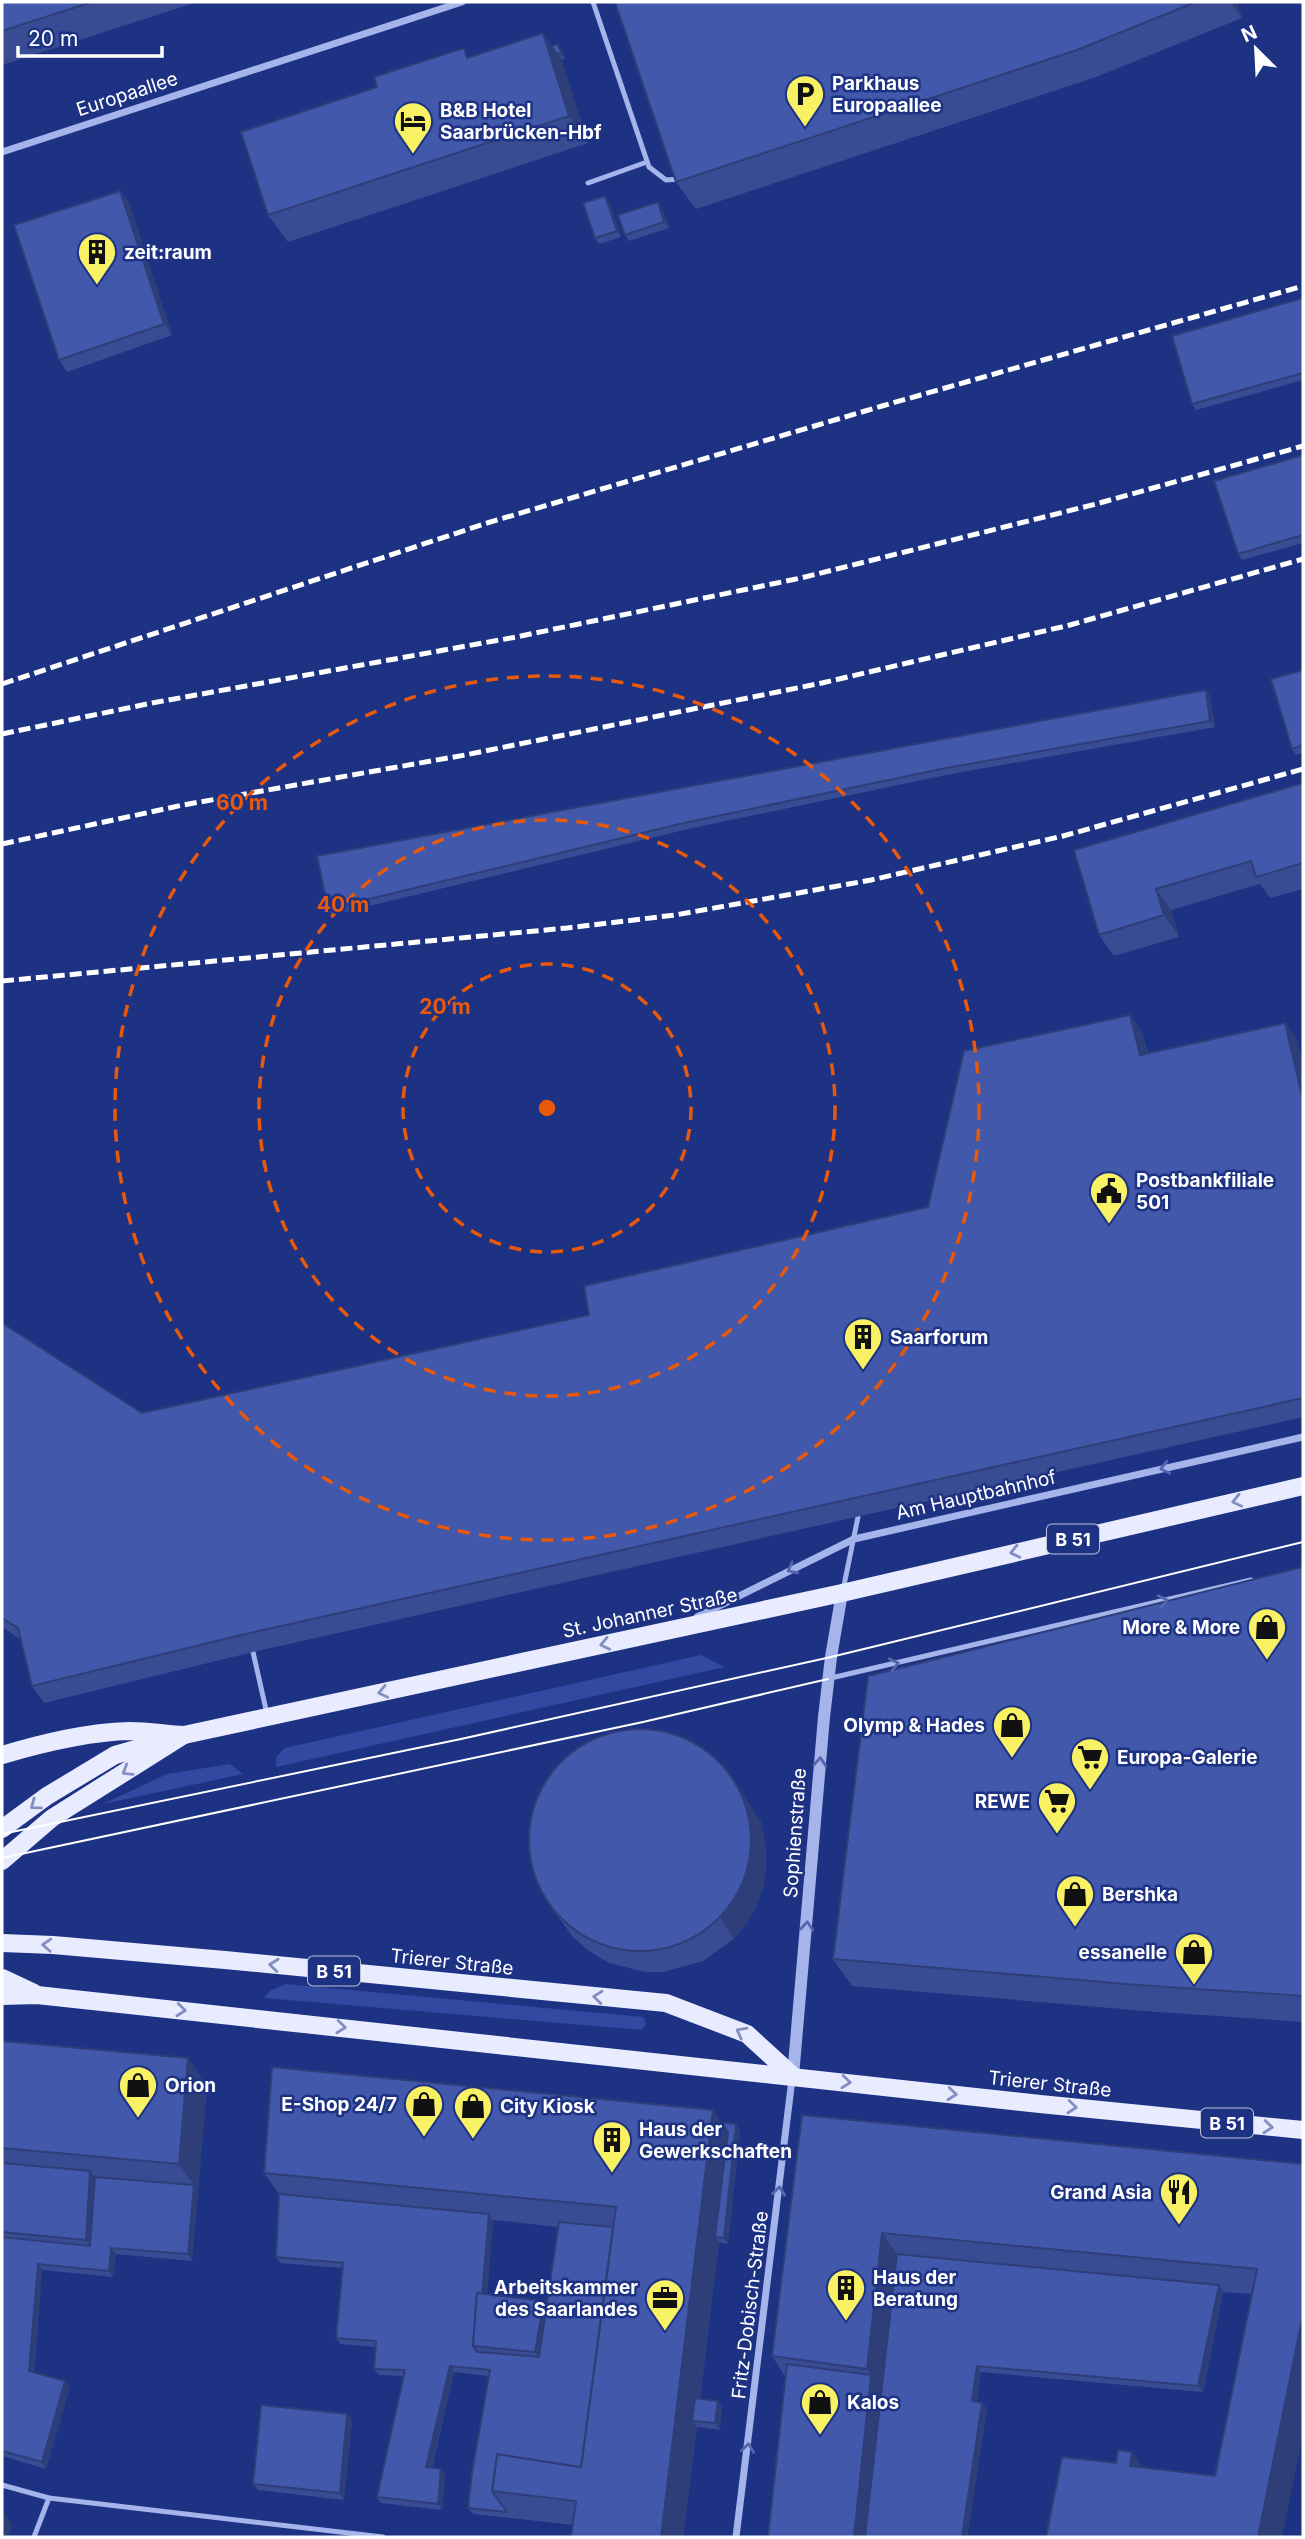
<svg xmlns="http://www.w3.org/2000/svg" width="1305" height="2539" font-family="Inter,sans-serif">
	<rect width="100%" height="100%" fill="#1e3284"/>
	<g fill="#3249a2">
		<path d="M 701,1655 L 725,1667 L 276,1767 L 276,1757 L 285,1748 Z"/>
		<path d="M 230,1764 L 243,1774 L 103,1804 L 167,1774 Z"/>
		<path d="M 286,1984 L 643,2017 L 646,2023 L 642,2030 L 264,1998 L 270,1991 Z"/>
	</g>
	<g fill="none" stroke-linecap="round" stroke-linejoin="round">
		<g stroke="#a5b4ea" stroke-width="5">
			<path d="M 593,2 L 649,167 L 666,180 L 680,179"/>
			<path d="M 588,183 L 647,162"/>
			<path d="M 843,1590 L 858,1517"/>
			<path d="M 253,1652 L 267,1714"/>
			<path d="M 831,1678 L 1251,1580"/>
			<path d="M 2,2485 L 49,2498 L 383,2537"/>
			<path d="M 34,2537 L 49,2498"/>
		</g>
		<g stroke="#a5b4ea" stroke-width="7">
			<path d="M 2,152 L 462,2"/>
			<path d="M 697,1617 L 854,1539 L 1303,1437"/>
			<path d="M 736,2537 L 792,2079"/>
		</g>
		<path stroke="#a5b4ea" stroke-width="12" d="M 793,2076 L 824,1717 L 831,1657 L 842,1593"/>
		<g stroke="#e9ecfe" stroke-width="18">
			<path d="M 2,1755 C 43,1743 87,1732 130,1731 C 148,1731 166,1734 184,1735 L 842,1593 L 1303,1486"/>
			<path d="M 2,1829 L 47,1796 L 115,1755 L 164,1741"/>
			<path d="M 2,1861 L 52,1818 L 184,1735"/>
			<path d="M 2,1943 L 53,1945 L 225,1960 L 666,2003 L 747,2034 L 793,2076"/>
			<path d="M 2,1978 L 34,1993"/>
			<path d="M 2,1996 L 37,1995 L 1040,2104 L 1303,2130"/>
		</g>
		<g stroke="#fff" stroke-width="2">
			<path d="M 2,1834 L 461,1739 L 831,1657 L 1303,1542"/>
			<path d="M 2,1858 L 643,1722 L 828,1679"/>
		</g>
		<g stroke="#fff" stroke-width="5" stroke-dasharray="12 5" stroke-linecap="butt">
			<path d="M 2,684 L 487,523 L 882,406 L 1303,286"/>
			<path d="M 2,734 L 152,703 L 516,637 L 801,578 L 1096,504 L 1303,446"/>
			<path d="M 2,844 L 183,805 L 465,755 L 822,683 L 1070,625 L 1303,559"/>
			<path d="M 2,981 L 567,928 L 675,915 L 871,880 L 1063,836 L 1303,769"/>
		</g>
	</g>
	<g fill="#394c93" fill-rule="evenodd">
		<path d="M 2,2 L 193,2 L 194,3 L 2,65 Z"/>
		<path d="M 615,2 L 1237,2 L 1242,18 L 1096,77 L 696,209 L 676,182 Z"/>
		<path d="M 543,33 L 551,46 L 562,50 L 565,59 L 561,60 L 588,143 L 288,242 L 268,215 L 470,57 Z"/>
		<path d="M 120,191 L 129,203 L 172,335 L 67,372 L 59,360 Z"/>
		<path d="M 609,202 L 621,237 L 599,244 L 595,238 Z"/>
		<path d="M 658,202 L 662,208 L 669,228 L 629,241 L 625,235 Z"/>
		<path d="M 1303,298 L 1303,380 L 1196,410 L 1192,404 Z"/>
		<path d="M 1303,455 L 1303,543 L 1242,560 L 1238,554 Z"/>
		<path d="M 1303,670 L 1303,753 L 1296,755 L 1292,749 Z"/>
		<path d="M 1206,690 L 1210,696 L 1215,727 L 951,774 L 688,829 L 332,915 L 328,909 Z"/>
		<path d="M 1303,783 L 1303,889 L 1270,898 L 1260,884 L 1171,910 L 1179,937 L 1114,956 L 1099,935 L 1074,850 Z"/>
		<path d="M 1130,1015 L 1142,1032 L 1148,1053 L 1285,1023 L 1297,1040 L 1303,1066 L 1303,1417 L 253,1652 L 44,1703 L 32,1686 L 20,1639 L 2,1627 L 2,1323 L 142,1413 L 589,1315 L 928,1207 Z"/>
		<path d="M 1303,1567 L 1303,2022 L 1158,2012 L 852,1986 L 833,1959 Z"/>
		<path d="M 723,1765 L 761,1822 L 766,1848 L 766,1868 L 763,1887 L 757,1906 L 747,1923 L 734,1939 L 703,1961 L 664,1972 L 645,1972 L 609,1963 L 589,1951 L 573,1937 L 545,1899 Z"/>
		<path d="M 2,2041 L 188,2058 L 207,2086 L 192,2261 L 116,2254 L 113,2277 L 42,2270 L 34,2372 L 65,2381 L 70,2387 L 46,2469 L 2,2456 Z"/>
		<path d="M 802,2115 L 1303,2164 L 1282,2537 L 1144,2467 L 1215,2476 L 1252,2294 L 1223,2292 L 1203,2392 L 981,2372 L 977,2402 L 982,2403 L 987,2409 L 967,2537 L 768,2537 L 785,2376 L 772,2356 Z"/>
		<path d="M 722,2123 L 740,2131 L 728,2244 L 719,2242 L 700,2399 L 722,2407 L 720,2430 L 697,2427 L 683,2537 L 571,2537 L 573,2525 L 473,2514 L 468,2508 L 489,2376 L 454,2372 L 432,2468 L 441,2469 L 445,2475 L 442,2510 L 381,2503 L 377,2497 L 403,2376 L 379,2375 L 374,2369 L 376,2347 L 340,2344 L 336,2338 L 343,2268 L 280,2263 L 276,2257 L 279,2194 L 264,2173 ZM 493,2220 L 558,2227 L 547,2305 L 487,2294 Z"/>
		<path d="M 347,2414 L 352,2420 L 344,2500 L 258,2490 L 253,2484 Z"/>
	</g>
	<g fill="#2e3e78">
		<path d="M 1230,2 L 1237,2 L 1242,18 Z"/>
		<path d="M 543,33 L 562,60 L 588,143 L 569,116 Z"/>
		<path d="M 558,44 L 562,50 L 565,59 L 561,53 Z"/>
		<path d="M 120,191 L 129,203 L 172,335 L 164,324 Z"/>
		<path d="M 605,196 L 609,202 L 621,237 L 617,231 Z"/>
		<path d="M 658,202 L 662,208 L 669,228 L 664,222 Z"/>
		<path d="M 1206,690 L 1210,696 L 1215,727 L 1210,721 Z"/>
		<path d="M 1156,889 L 1171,910 L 1179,937 L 1164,915 Z"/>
		<path d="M 1130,1015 L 1142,1032 L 1152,1072 L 1140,1055 Z"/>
		<path d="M 1285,1023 L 1297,1040 L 1303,1066 L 1303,1100 Z"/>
		<path d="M 723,1765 L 761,1822 L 766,1848 L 766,1868 L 763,1887 L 757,1906 L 747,1923 L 734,1939 L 720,1917 Z"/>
		<path d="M 188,2058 L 207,2086 L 192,2261 L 188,2254 L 194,2185 L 179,2164 Z"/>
		<path d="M 713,2110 L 732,2138 L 715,2237 L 719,2242 L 697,2421 L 692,2421 L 697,2427 L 683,2537 L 661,2537 Z"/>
		<path d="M 736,2124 L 740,2131 L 728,2244 L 724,2238 Z"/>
		<path d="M 90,2171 L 99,2183 L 94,2252 L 86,2240 Z"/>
		<path d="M 489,2214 L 493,2220 L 483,2347 L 478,2346 Z"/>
		<path d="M 882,2233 L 901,2260 L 871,2537 L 854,2537 L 871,2375 L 867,2369 Z"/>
		<path d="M 111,2248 L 116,2254 L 113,2277 L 109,2271 Z"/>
		<path d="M 38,2264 L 42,2270 L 33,2377 L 29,2371 Z"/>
		<path d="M 1219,2285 L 1223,2291 L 1203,2392 L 1198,2386 Z"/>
		<path d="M 544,2301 L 552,2313 L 543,2364 L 535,2352 Z"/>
		<path d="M 1303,2314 L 1303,2435 L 1282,2537 L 1258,2537 Z"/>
		<path d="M 450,2366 L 454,2372 L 430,2473 L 426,2467 Z"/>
		<path d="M 977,2366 L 981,2372 L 976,2407 L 972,2401 Z"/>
		<path d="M 65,2381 L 70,2387 L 46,2469 L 42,2462 Z"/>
		<path d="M 718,2401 L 722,2407 L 720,2430 L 715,2423 Z"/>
		<path d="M 982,2403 L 987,2409 L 967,2537 L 962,2537 Z"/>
		<path d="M 347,2414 L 352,2420 L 344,2500 L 340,2493 Z"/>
		<path d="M 1132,2452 L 1152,2479 L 1130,2466 Z"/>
		<path d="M 441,2469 L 445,2475 L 442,2510 L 438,2504 Z"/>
		<path d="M 4,2513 L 12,2525 L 8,2537 L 2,2537 L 2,2519 Z"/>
	</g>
	<g fill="#4258ab" stroke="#2e3e78" stroke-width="2">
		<path d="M 2,2 L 92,2 L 2,31 Z"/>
		<path d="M 615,2 L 1196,2 L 1077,50 L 676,182 Z"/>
		<path d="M 543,33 L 569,116 L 268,215 L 241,132 L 377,87 L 374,77 L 464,48 L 467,58 Z"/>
		<path d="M 558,44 L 561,53 L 557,54 L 551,46 Z"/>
		<path d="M 120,191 L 164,324 L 59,360 L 14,225 Z"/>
		<path d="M 605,196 L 617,231 L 595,238 L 583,203 Z"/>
		<path d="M 658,202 L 664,222 L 625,235 L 618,215 Z"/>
		<path d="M 1303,298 L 1303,373 L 1192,404 L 1172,336 Z"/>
		<path d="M 1303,455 L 1303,535 L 1238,554 L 1214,481 Z"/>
		<path d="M 1303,670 L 1303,745 L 1292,749 L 1271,679 Z"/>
		<path d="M 1206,690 L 1210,721 L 946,768 L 684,823 L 328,909 L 317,856 Z"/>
		<path d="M 1303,783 L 1303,863 L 1256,877 L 1251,861 L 1156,889 L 1164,915 L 1099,935 L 1074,850 Z"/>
		<path d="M 1130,1015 L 1140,1055 L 1285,1023 L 1303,1100 L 1303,1398 L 241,1635 L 32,1686 L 18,1628 L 2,1618 L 2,1323 L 142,1413 L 589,1315 L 584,1286 L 928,1207 L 964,1051 Z"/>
		<path d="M 1303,1567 L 1303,1996 L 1138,1985 L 833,1959 L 868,1676 Z"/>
		<circle cx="640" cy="1840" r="111"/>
		<path d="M 2,2041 L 188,2058 L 179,2164 L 2,2148 Z"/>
		<path d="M 272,2067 L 713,2110 L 661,2537 L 571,2537 L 576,2501 L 492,2491 L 497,2454 L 581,2467 L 616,2207 L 264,2173 Z"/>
		<path d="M 802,2115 L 1303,2164 L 1303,2314 L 1258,2537 L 1046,2537 L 1062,2457 L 1116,2463 L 1118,2450 L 1132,2452 L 1130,2466 L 1215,2476 L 1257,2269 L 882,2233 L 867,2369 L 772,2356 Z"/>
		<path d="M 722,2123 L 736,2124 L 724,2238 L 715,2237 L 728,2132 Z"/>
		<path d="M 2,2163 L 90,2171 L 86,2240 L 2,2232 Z"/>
		<path d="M 95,2177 L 194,2185 L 188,2254 L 111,2248 L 109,2271 L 38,2264 L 29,2371 L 65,2381 L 42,2462 L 2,2451 L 2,2237 L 90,2246 Z"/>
		<path d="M 279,2194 L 489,2214 L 482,2294 L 477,2293 L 473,2346 L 477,2352 L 493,2353 L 539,2357 L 559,2222 L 613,2227 L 581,2467 L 497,2454 L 492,2491 L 507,2512 L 468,2508 L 472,2472 L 490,2370 L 450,2366 L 426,2467 L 441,2469 L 438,2504 L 377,2497 L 405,2370 L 374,2369 L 376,2341 L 336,2338 L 343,2263 L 276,2257 Z"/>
		<path d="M 897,2254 L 1219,2285 L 1198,2386 L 977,2366 L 972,2401 L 982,2403 L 962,2537 L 865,2537 Z"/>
		<path d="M 477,2293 L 544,2301 L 535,2352 L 473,2346 Z"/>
		<path d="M 787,2364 L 871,2375 L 854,2537 L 768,2537 Z"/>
		<path d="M 695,2398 L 718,2401 L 715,2423 L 692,2421 Z"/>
		<path d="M 261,2405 L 347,2414 L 340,2493 L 253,2484 Z"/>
	</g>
	<defs><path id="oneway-chevron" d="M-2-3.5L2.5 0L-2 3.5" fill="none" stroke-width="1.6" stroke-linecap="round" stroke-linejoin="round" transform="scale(1.75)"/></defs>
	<g stroke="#5466ad">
		<use href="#oneway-chevron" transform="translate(1165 1468) rotate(167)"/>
		<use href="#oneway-chevron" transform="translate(792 1569) rotate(153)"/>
		<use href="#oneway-chevron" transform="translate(1163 1601) rotate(-13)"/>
		<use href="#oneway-chevron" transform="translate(894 1664) rotate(-13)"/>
		<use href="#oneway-chevron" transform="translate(820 1762) rotate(-86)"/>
		<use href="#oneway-chevron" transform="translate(807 1926) rotate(-85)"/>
		<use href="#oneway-chevron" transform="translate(779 2191) rotate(-83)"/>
		<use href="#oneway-chevron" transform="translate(748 2448) rotate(-82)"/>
	</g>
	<g stroke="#848fc1">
		<use href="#oneway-chevron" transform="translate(1237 1501) rotate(167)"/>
		<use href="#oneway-chevron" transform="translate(1015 1552) rotate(167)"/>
		<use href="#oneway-chevron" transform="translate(605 1644) rotate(168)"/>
		<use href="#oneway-chevron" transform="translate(383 1692) rotate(168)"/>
		<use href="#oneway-chevron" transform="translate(127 1771) rotate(148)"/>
		<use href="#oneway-chevron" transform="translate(35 1805) rotate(144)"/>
		<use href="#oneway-chevron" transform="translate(47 1945) rotate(-177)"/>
		<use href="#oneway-chevron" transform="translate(274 1965) rotate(-174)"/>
		<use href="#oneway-chevron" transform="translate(598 1997) rotate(-174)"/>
		<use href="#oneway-chevron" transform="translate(181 2010) rotate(6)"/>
		<use href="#oneway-chevron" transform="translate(341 2027) rotate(6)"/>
		<use href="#oneway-chevron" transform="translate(741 2032) rotate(-152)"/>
		<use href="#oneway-chevron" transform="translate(846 2082) rotate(6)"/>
		<use href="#oneway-chevron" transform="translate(952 2094) rotate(6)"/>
		<use href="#oneway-chevron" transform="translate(1072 2107) rotate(6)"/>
		<use href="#oneway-chevron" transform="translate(1268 2127) rotate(5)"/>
	</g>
	<g fill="none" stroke="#e8590c" stroke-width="3.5" stroke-dasharray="12 9">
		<circle cx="547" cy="1108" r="144"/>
		<circle cx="547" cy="1108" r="288"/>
		<circle cx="547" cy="1108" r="432"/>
	</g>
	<defs>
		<g id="parking-pin" transform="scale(2.0125)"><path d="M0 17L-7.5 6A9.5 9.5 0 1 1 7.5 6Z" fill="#f9f164" stroke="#1e3284"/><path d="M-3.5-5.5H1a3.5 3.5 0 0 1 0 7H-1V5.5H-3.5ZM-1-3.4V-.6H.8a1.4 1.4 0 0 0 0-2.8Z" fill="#111"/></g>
		<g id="hotel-pin" transform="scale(2.0125)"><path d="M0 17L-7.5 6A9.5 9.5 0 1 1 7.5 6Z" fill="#f9f164" stroke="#1e3284"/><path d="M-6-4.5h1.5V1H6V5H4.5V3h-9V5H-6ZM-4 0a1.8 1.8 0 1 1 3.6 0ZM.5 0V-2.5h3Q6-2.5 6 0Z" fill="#111"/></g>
		<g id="building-pin" transform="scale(2.0125)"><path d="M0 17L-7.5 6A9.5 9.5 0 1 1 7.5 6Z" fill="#f9f164" stroke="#1e3284"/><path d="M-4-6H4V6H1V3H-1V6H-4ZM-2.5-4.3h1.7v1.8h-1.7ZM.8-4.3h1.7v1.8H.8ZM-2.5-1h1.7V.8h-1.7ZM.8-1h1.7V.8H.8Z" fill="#111"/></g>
		<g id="civic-pin" transform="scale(2.0125)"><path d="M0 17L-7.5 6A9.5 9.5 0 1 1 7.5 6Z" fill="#f9f164" stroke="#1e3284"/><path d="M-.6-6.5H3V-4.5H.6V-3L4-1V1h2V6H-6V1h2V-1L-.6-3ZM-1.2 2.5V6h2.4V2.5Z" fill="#111"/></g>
		<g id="shop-pin" transform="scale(2.0125)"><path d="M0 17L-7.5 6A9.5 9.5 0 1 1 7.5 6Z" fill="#f9f164" stroke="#1e3284"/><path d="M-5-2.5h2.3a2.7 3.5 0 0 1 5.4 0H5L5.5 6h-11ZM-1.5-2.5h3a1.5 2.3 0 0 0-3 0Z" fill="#111"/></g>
		<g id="supermarket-pin" transform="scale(2.0125)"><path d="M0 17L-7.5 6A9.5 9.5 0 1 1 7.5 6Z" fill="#f9f164" stroke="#1e3284"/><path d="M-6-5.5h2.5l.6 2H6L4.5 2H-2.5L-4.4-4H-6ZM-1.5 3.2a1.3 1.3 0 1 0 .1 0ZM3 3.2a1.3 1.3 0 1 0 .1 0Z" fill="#111"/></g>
		<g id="restaurant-pin" transform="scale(2.0125)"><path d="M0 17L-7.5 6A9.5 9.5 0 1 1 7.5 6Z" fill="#f9f164" stroke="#1e3284"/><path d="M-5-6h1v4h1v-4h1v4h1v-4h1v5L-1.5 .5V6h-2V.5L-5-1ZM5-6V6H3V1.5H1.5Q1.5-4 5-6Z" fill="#111"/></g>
		<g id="office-pin" transform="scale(2.0125)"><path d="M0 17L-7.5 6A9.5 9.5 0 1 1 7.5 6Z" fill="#f9f164" stroke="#1e3284"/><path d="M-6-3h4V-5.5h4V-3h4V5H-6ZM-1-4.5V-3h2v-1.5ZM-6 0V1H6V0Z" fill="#111"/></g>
	</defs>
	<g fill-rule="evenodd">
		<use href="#parking-pin" x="805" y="94"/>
		<use href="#hotel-pin" x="413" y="121"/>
		<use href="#building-pin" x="97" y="252"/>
		<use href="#civic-pin" x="1109" y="1191"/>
		<use href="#building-pin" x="863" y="1337"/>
		<use href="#shop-pin" x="1267" y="1627"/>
		<use href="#shop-pin" x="1012" y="1725"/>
		<use href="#supermarket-pin" x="1090" y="1757"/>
		<use href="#supermarket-pin" x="1057" y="1801"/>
		<use href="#shop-pin" x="1075" y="1894"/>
		<use href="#shop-pin" x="1194" y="1952"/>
		<use href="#shop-pin" x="138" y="2085"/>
		<use href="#shop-pin" x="424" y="2104"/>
		<use href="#shop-pin" x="473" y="2106"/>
		<use href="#building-pin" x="612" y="2140"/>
		<use href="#restaurant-pin" x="1179" y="2192"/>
		<use href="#building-pin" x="846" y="2288"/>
		<use href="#office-pin" x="665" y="2298"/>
		<use href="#shop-pin" x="820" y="2402"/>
	</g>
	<g text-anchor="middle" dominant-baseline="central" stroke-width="5" stroke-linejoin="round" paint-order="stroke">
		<g fill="#1e3284" stroke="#bcc2da" stroke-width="2">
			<rect x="1047" y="1524.5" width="52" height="29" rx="5"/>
			<rect x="308" y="1956.5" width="52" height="29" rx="5"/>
			<rect x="1201" y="2108.5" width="52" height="29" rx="5"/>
		</g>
		<g font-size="18" font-weight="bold" fill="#fff">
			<text x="1073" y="1539">B 51</text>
			<text x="334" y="1971">B 51</text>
			<text x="1227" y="2123">B 51</text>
		</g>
		<g font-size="19" font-weight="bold" fill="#fff" stroke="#1e3284" text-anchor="start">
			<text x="832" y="83">Parkhaus<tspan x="832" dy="22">Europaallee</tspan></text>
			<text x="440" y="110">B&amp;B Hotel<tspan x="440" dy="22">Saarbrücken-Hbf</tspan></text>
			<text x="124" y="252">zeit:raum</text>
			<text x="1136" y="1180">Postbankfiliale<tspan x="1136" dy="22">501</tspan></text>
			<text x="890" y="1337">Saarforum</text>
			<text x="1240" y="1627" text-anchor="end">More &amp; More</text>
			<text x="985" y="1725" text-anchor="end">Olymp &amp; Hades</text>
			<text x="1117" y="1757">Europa-Galerie</text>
			<text x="1030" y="1801" text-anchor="end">REWE</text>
			<text x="1102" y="1894">Bershka</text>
			<text x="1167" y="1952" text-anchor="end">essanelle</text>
			<text x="165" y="2085">Orion</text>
			<text x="397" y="2104" text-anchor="end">E-Shop 24/7</text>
			<text x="500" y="2106">City Kiosk</text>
			<text x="639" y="2129">Haus der<tspan x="639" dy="22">Gewerkschaften</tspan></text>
			<text x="1152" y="2192" text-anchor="end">Grand Asia</text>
			<text x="873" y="2277">Haus der<tspan x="873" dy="22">Beratung</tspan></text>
			<text x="638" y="2287" text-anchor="end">Arbeitskammer<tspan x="638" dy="22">des Saarlandes</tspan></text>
			<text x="847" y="2402">Kalos</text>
		</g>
		<g font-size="19" fill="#fff" stroke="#1e3284">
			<text transform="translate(127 94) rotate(-18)">Europaallee</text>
			<text transform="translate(976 1495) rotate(-13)">Am Hauptbahnhof</text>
			<text transform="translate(650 1613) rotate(-12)">St. Johanner Straße</text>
			<text transform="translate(795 1833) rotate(-86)">Sophienstraße</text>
			<text transform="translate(452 1962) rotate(6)">Trierer Straße</text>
			<text transform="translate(1050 2084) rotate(6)">Trierer Straße</text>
			<text transform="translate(750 2305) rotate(-83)">Fritz-Dobisch-Straße</text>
		</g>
	</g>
	<circle cx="547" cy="1108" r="10" fill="#e8590c" stroke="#1e3284" stroke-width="3.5"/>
	<g font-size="21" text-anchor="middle" font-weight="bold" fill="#e8590c" stroke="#1e3284" stroke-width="5" stroke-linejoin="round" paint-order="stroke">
		<text x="242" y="810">60 m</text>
		<text x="343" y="912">40 m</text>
		<text x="445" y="1014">20 m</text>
	</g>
	<rect width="1305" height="2539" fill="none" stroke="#ffffff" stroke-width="7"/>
	<g transform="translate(1256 49) rotate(336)" stroke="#1e3284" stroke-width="5" paint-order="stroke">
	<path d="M0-5L12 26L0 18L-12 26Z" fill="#ffffff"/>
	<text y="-10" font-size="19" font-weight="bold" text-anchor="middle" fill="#ffffff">N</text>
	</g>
	<path d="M18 46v10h144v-10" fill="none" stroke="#ffffff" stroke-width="3.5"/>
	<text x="28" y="46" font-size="21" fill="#ffffff" stroke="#1e3284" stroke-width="5" paint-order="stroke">20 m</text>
</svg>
